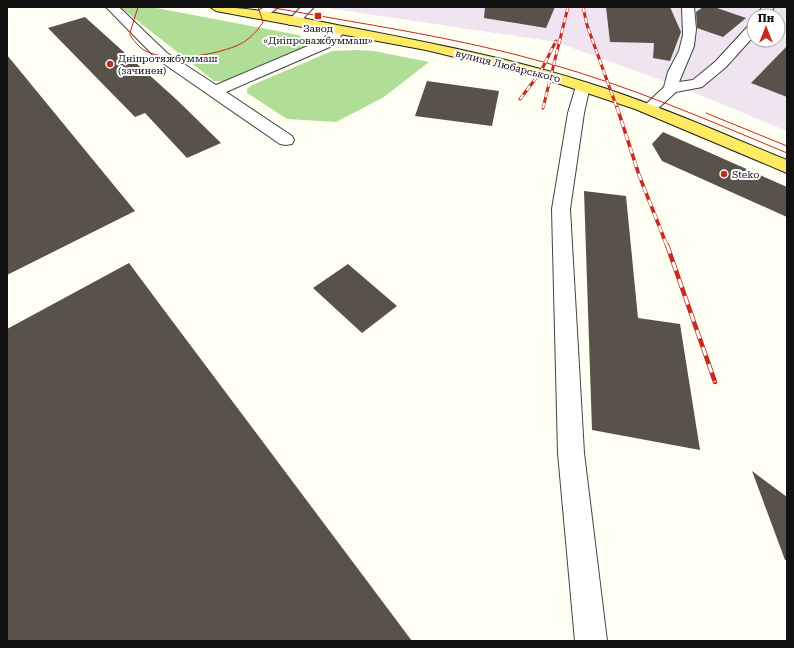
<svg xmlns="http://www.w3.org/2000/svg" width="794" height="648" font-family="'Roboto Serif',serif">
	<rect width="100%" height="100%" fill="#fffef3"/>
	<path fill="#efe4ef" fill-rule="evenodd" d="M 321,7 L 787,7 L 787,131 L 688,90 L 556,42 ZM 754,16 L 778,16 L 778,40 L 754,40 Z"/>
	<g fill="#b0de97">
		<path d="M 120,7 L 151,7 L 298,35 L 303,37 L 306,44 L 304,48 L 226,81 L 214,81 Z"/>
		<path d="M 355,50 L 374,51 L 429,62 L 384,97 L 336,122 L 287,119 L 247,93 L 247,89 L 252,85 L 332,51 Z"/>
	</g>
	<g fill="#59524b">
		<path d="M 485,7 L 555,7 L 546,28 L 484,18 Z"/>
		<path d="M 606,7 L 670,7 L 681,32 L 670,61 L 653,58 L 654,43 L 610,42 Z"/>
		<path d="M 703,7 L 714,7 L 746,18 L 723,37 L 697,28 L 696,12 Z"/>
		<path d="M 85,17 L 177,100 L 221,143 L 187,158 L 145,113 L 135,117 L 48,28 Z"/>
		<path d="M 787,46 L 787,97 L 751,83 Z"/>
		<path d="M 7,55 L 135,211 L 7,275 Z"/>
		<path d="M 427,81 L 499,91 L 492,126 L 415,116 Z"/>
		<path d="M 663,132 L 787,187 L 787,217 L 662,161 L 652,144 Z"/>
		<path d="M 584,191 L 626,196 L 638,318 L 680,324 L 700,450 L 592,430 Z"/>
		<path d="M 129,263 L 164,310 L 412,641 L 7,641 L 7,329 Z"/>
		<path d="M 348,264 L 397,306 L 362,333 L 313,288 Z"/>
		<path d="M 752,471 L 787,497 L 787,560 L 785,560 Z"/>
	</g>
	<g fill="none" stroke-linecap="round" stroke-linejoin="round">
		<g stroke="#434343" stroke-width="2">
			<g id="minor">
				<path d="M 106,7 L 119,7 L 167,53 L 216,85 L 322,40 L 335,27 L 340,26 L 346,30 L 332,46 L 226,92 L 292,136 L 294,140 L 292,144 L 286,145 L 280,144 L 157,59 Z"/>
				<path d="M 264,7 L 279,7 L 263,18 L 255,18 L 253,15 Z"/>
				<path d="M 301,7 L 314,7 L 297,25 L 289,25 L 287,22 Z"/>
				<path d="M 682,7 L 694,7 L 696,29 L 694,46 L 679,82 L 693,80 L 716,61 L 749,25 L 754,24 L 754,36 L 726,67 L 702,87 L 676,92 L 654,112 L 644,112 L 641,109 L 644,106 L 664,87 L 668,72 L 679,51 L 683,35 Z"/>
				<path d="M 762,7 L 774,7 L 769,16 L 757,16 Z"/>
				<path d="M 583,82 L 588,83 L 590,86 L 584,113 L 570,209 L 584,453 L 607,641 L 575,641 L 558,453 L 552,209 L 568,113 L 576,86 L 578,83 Z"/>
			</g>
		</g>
		<g stroke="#212121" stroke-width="2">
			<path id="major" d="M 210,7 C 258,7 306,19 353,28 C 431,43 509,58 585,82 C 654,103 720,133 787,160 L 787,173 L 635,109 L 545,79 L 426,50 L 216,11 Z"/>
		</g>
		<use href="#minor" fill="#fff" fill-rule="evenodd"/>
		<use href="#major" fill="#ffea63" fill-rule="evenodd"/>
		<g stroke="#c9291e" stroke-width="1">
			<path d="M 138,7 L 130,33 C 130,37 133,39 136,43 C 153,66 212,56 236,46 C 248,41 256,33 263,22 L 258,7"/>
			<path d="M 269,7 C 362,24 456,37 547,63 C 629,86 708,120 787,153"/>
			<path d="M 706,113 L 787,146"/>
		</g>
		<g stroke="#c9291e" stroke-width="3">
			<g id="rail-far2">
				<path d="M 583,7 L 587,25 L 617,108"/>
				<path d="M 520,99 L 540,73 L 556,41"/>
				<path d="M 543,108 L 568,7"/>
			</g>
		</g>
		<g stroke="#c9291e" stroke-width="3.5">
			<path id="rail-far1" d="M 617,107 L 639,175 L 667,246"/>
		</g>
		<g stroke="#c9291e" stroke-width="4.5">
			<path id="rail" d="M 667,245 L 715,382"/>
		</g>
		<use href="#rail-far2" stroke="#fff" stroke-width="2" stroke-dasharray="5.5" stroke-linecap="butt"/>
		<use href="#rail-far1" stroke="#fff" stroke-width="2.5" stroke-dasharray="7" stroke-linecap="butt"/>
		<use href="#rail" stroke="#fff" stroke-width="3" stroke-dasharray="9" stroke-linecap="butt"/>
	</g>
	<g fill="#c9291e" stroke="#fff" stroke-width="1.5">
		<rect x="314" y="12" width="8" height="8" rx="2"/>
		<circle cx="110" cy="64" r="4"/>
		<circle cx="724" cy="174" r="4"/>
	</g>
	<g text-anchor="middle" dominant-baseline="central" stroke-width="4" stroke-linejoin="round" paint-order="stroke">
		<g font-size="10" fill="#101010" stroke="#fff" text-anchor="start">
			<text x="318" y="28" text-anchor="middle">Завод<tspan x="318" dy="12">«Дніпроважбуммаш»</tspan></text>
			<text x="118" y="58">Дніпротяжбуммаш<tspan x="118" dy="12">(зачинен)</tspan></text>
			<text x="732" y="174">Steko</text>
		</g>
		<g font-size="10" fill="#101010" stroke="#fff">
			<text transform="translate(508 66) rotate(14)">вулиця Любарського</text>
		</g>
	</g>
	<rect width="794" height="648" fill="none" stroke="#101010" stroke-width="16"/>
	<g transform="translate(766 28)"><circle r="19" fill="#ffffff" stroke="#9f9f9f"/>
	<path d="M0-3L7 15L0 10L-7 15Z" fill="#c9291e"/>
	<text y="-6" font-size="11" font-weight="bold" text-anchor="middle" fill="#101010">Пн</text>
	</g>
</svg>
